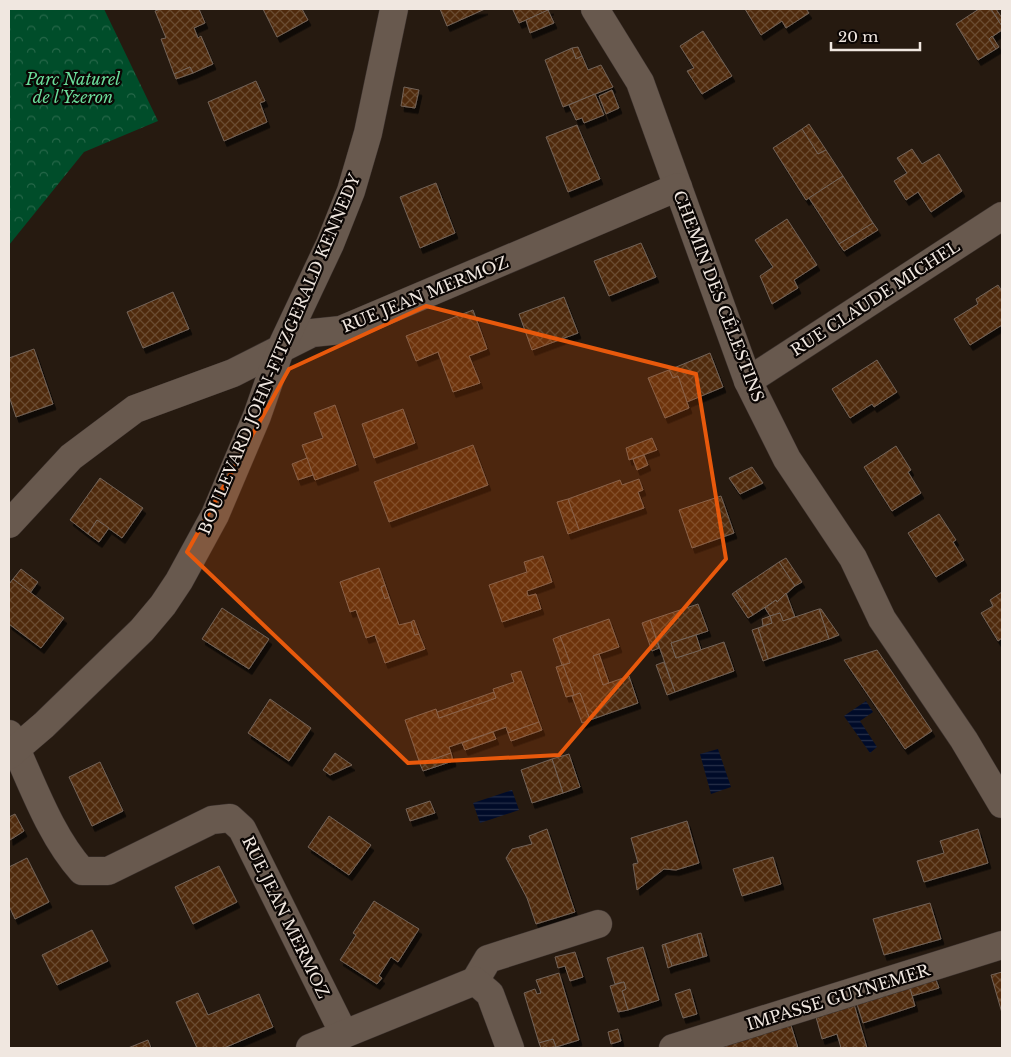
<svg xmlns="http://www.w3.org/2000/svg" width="1011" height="1057" font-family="'Libre Baskerville',serif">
	<defs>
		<pattern id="forest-crowns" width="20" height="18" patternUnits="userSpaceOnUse" patternTransform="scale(1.25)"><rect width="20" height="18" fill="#004d2a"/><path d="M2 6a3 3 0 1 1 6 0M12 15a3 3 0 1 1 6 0" fill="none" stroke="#266749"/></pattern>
		<pattern id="water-rules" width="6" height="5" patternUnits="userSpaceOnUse" patternTransform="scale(1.25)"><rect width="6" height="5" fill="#000b29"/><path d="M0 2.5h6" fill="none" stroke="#262f48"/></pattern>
		<pattern id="building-cross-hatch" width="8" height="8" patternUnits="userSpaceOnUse" patternTransform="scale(1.25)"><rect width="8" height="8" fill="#502c0e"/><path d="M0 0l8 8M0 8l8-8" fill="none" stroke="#6a4b31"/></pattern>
		<filter id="shadow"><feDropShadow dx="3" dy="5.5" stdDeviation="0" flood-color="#0009"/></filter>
	</defs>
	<rect width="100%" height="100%" fill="#261a10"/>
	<path fill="url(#forest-crowns)" d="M 9,9 L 104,9 L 158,121 L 84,152 L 9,245 Z"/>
	<g fill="url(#water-rules)">
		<path d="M 866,701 L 873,712 L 860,721 L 877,747 L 870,753 L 844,716 Z"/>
		<path d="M 718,749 L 731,787 L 711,794 L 700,754 Z"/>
		<path d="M 512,790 L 519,810 L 480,823 L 473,803 Z"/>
	</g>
	<g fill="url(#building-cross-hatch)" stroke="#736358" filter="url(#shadow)">
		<path d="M 161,9 L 199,9 L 205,23 L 194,28 L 198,38 L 201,36 L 213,64 L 193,73 L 190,67 L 174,74 L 161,39 L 166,38 L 155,11 Z"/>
		<path d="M 263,9 L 302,9 L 308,20 L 277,37 Z"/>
		<path d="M 440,9 L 485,9 L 447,26 Z"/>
		<path d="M 517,9 L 551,9 L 519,23 L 513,10 Z"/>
		<path d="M 745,9 L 806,9 L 809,13 L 786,28 L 782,21 L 761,35 Z"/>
		<path d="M 979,9 L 991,9 L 1002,26 L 1002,30 L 989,39 L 996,49 L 978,60 L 956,24 Z"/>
		<path d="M 991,9 L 996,9 L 1002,18 L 1002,26 Z"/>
		<path d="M 548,10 L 554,23 L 530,33 L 526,20 Z"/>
		<path d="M 703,31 L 732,76 L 702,94 L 687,71 L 694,68 L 680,46 Z"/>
		<path d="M 992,36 L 999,47 L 996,49 L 989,39 Z"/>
		<path d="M 578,47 L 582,56 L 576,59 L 572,48 Z"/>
		<path d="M 572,48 L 576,59 L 582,56 L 588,70 L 601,65 L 613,87 L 563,107 L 545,60 Z"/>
		<path d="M 190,67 L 193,73 L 176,79 L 174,74 Z"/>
		<path d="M 256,81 L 265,101 L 260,103 L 267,122 L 224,141 L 208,102 Z"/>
		<path d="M 404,87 L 419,90 L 415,108 L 401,106 Z"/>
		<path d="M 612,90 L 619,108 L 606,114 L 599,96 Z"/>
		<path d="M 595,94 L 604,115 L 584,123 L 582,118 L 576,120 L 569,105 Z"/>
		<path d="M 809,124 L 826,150 L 818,154 L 802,129 Z"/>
		<path d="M 577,125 L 600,179 L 568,192 L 546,137 Z"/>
		<path d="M 802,129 L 818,154 L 826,150 L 843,176 L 806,200 L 773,148 Z"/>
		<path d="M 912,149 L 922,164 L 939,154 L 962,191 L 931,212 L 918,192 L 906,200 L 894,181 L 907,173 L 897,158 Z"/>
		<path d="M 843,176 L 873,223 L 839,244 L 809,198 Z"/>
		<path d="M 436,183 L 455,233 L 420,248 L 400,197 Z"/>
		<path d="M 787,219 L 817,265 L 794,280 L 798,288 L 772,304 L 760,276 L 773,267 L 755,240 Z"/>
		<path d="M 873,223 L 878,230 L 844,251 L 839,244 Z"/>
		<path d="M 641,243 L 656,277 L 609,296 L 594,261 Z"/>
		<path d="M 998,285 L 1002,291 L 1002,325 L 970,345 L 954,319 L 978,304 L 976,299 Z"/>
		<path d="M 173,292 L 189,329 L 143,348 L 127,312 Z"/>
		<path d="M 564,297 L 578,333 L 532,350 L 519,314 Z"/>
		<path d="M 473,310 L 487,349 L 469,356 L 480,383 L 453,392 L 438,352 L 416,361 L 406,336 Z"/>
		<path d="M 34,349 L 53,404 L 16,417 L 9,396 L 9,358 Z"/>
		<path d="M 710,353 L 723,387 L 687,402 L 678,376 L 673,378 L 669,370 Z"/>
		<path d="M 877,360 L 897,392 L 874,407 L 872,404 L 850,418 L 832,389 Z"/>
		<path d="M 669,370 L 673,378 L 678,376 L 689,408 L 665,418 L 648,378 Z"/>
		<path d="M 335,405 L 356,465 L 315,480 L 302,445 L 323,438 L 314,413 Z"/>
		<path d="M 403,409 L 415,443 L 374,458 L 362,424 Z"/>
		<path d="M 652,438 L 657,450 L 629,460 L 626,448 Z"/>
		<path d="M 473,445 L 488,485 L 389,522 L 374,482 Z"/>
		<path d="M 896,446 L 911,470 L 908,472 L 921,493 L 892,511 L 864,467 Z"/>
		<path d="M 644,455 L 648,465 L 637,470 L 633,459 Z"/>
		<path d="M 307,458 L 313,475 L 298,480 L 292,464 Z"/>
		<path d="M 752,467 L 763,483 L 740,494 L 729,478 Z"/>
		<path d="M 100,478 L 143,508 L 122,538 L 97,520 L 88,534 L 70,520 Z"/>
		<path d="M 639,479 L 643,490 L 638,492 L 644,508 L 579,530 L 568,499 L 620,480 L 622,485 Z"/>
		<path d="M 721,496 L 734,533 L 692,548 L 679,510 Z"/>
		<path d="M 568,499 L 579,530 L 568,534 L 557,502 Z"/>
		<path d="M 939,514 L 956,540 L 953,542 L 964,560 L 936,577 L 908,533 Z"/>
		<path d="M 97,520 L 109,528 L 99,542 L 88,534 Z"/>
		<path d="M 543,556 L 552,582 L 527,591 L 528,596 L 536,594 L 541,609 L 502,622 L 489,585 L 527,572 L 524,562 Z"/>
		<path d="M 786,558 L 802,582 L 795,586 L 779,562 Z"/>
		<path d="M 779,562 L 795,586 L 777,602 L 776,600 L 753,615 L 736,591 Z"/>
		<path d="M 379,568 L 385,585 L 381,587 L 385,599 L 389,597 L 399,625 L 411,622 L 415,635 L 419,634 L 425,649 L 385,663 L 375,635 L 366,638 L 356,610 L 350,612 L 340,582 Z"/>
		<path d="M 21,569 L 38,582 L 30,593 L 13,579 Z"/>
		<path d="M 13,579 L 64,618 L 41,648 L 9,624 L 9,584 Z"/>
		<path d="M 385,585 L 389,597 L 385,599 L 381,587 Z"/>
		<path d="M 736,591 L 753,615 L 748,618 L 732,594 Z"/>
		<path d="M 1002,592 L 1002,638 L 998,641 L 981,613 L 993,606 L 990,600 Z"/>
		<path d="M 786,593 L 795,617 L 783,621 L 780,613 L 770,616 L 765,608 L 776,600 L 777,602 Z"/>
		<path d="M 698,604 L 708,631 L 671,643 L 676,658 L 724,642 L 734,671 L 675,692 L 650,620 Z"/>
		<path d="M 222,608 L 269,639 L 249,669 L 202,639 Z"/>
		<path d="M 819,609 L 821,609 L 839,635 L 829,639 Z"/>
		<path d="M 819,609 L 829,639 L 768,659 L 758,628 L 772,623 L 770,616 L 780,613 L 783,621 Z"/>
		<path d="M 770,616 L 772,623 L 763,626 L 762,619 Z"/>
		<path d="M 609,619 L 619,647 L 593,656 L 599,669 L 598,670 L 603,685 L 629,676 L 638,703 L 590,720 L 580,693 L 574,695 L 563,665 L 570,663 L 560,636 Z"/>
		<path d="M 414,620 L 419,634 L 415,635 L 411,622 Z"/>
		<path d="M 650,620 L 659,648 L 652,651 L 642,623 Z"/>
		<path d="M 758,628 L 768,659 L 763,661 L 752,630 Z"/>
		<path d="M 696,635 L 701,650 L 676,658 L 671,643 Z"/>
		<path d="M 560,636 L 570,663 L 562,665 L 553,639 Z"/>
		<path d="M 877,650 L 932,731 L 905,749 L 844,660 Z"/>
		<path d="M 599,654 L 609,683 L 603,685 L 593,656 Z"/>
		<path d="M 664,662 L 675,692 L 667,695 L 656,665 Z"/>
		<path d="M 563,665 L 574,695 L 566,697 L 556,667 Z"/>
		<path d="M 521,671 L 539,722 L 508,733 L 506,727 L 449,747 L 451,753 L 420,764 L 405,720 L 436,709 L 439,718 L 496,698 L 493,689 L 514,682 L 511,674 Z"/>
		<path d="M 494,692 L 496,698 L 439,718 L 437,712 Z"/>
		<path d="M 580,693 L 590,720 L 582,723 L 572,696 Z"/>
		<path d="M 270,699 L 311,728 L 289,761 L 248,733 Z"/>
		<path d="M 539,722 L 542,730 L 511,741 L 508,733 Z"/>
		<path d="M 493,732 L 496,739 L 465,750 L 462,743 Z"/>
		<path d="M 335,753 L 352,765 L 330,775 L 323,770 Z"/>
		<path d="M 451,753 L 453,761 L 423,771 L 420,764 Z"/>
		<path d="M 569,754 L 580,787 L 563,793 L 552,759 Z"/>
		<path d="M 552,759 L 563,793 L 532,803 L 521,770 Z"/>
		<path d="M 100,762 L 123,811 L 92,826 L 69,777 Z"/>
		<path d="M 430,801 L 435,813 L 410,821 L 406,809 Z"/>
		<path d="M 15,814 L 24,831 L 10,840 L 9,817 Z"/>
		<path d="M 329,816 L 371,845 L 349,875 L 308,847 Z"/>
		<path d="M 687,821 L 699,863 L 676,870 L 664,869 L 637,890 L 633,864 L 638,863 L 631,838 Z"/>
		<path d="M 547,829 L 575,912 L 536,924 L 527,898 L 506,858 L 512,849 L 532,844 L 529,836 Z"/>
		<path d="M 978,829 L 988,863 L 924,882 L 917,861 L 944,853 L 940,841 Z"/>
		<path d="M 773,857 L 781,884 L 742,896 L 733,869 Z"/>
		<path d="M 27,858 L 49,902 L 15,919 L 9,906 L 9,867 Z"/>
		<path d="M 219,866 L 237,902 L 193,924 L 175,887 Z"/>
		<path d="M 374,901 L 419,929 L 398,962 L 391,957 L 379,976 L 382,978 L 377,984 L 340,960 L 356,935 L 353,933 Z"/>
		<path d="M 930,903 L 941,939 L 884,955 L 873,919 Z"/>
		<path d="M 92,930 L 108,961 L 57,985 L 42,955 Z"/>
		<path d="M 701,933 L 707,956 L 703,957 L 697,934 Z"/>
		<path d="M 697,934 L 703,957 L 672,966 L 665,944 Z"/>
		<path d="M 665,944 L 672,966 L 668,968 L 662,945 Z"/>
		<path d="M 643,947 L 659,1000 L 628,1010 L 622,991 L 626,989 L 624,982 L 615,984 L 607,958 Z"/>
		<path d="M 575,952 L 583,977 L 570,981 L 565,966 L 558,968 L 555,957 Z"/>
		<path d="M 1002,972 L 1002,1013 L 991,975 Z"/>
		<path d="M 559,973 L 579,1040 L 556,1047 L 553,1039 L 539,1043 L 524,993 L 535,989 L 537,994 L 541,993 L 536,980 Z"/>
		<path d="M 934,974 L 939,988 L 912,996 L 909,985 Z"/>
		<path d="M 624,982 L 626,989 L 622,991 L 628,1010 L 618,1012 L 610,986 Z"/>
		<path d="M 909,985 L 915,1006 L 863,1023 L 856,1001 Z"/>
		<path d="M 690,989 L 697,1014 L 683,1018 L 675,994 Z"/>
		<path d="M 198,993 L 208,1015 L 259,994 L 273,1027 L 224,1048 L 197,1048 L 176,1002 Z"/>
		<path d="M 854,1004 L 867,1048 L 841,1048 L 837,1034 L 822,1039 L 816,1017 Z"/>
		<path d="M 789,1019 L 798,1048 L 723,1048 L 721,1041 Z"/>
		<path d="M 618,1029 L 621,1041 L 611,1044 L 608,1032 Z"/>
		<path d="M 553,1039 L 556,1047 L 541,1048 L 539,1043 Z"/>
		<path d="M 148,1040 L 151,1048 L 128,1048 Z"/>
	</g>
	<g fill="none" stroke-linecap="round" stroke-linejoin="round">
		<g stroke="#3c322e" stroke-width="29">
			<g id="minor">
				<path d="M 595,9 L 640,82 L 748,381 L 787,459 L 853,558 L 882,619 L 964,740 L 1002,804"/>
				<path d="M 748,381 L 1002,216"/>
				<path d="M 9,524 L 71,457 L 135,409 L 233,373 L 312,333 L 341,330 L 678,187"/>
				<path d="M 9,734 C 31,779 48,833 82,871 L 108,871 L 212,820 L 230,818 L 242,829 L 344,1034"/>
				<path d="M 9,755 L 44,725 L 142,630 L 163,605 L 179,581 L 215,515 L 257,416 L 280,350 L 330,244 L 351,191 L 368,133 L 394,9"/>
				<path d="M 475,981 L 488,959 L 598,924"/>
				<path d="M 310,1048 L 475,981 L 490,994 L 510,1048"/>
				<path d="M 673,1048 L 1002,945"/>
			</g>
		</g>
		<use href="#minor" stroke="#68594e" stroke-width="28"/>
	</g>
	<path fill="#e8590c" fill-opacity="0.2" stroke="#e8590c" stroke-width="4" stroke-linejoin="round" d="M 426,306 L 696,374 L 726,559 L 559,755 L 408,763 L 187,552 L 289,369 Z"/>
	<g text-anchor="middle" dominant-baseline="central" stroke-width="4.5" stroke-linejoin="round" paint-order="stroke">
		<g font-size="16" font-style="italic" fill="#6bde9b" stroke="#0b0604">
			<text x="73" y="79">Parc Naturel<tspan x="73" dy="18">de l'Yzeron</tspan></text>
		</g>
		<g font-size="16" fill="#f0e7e0" stroke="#0b0604">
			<text transform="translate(425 294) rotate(-22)">RUE JEAN MERMOZ</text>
			<text transform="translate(719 296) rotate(69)">CHEMIN DES CÉLESTINS</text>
			<text transform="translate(875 298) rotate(-33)">RUE CLAUDE MICHEL</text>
			<text transform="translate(279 354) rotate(-67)">BOULEVARD JOHN-FITZGERALD KENNEDY</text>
			<text transform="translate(286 917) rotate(64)">RUE JEAN MERMOZ</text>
			<text transform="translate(838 997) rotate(-17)">IMPASSE GUYNEMER</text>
		</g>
	</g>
	<rect width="1011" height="1057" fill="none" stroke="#f0e7e0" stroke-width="20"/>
	<path d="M831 42v8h89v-8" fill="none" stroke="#f0e7e0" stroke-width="2.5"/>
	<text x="838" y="42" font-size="15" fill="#f0e7e0" stroke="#0b0604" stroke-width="4" paint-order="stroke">20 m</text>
</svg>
